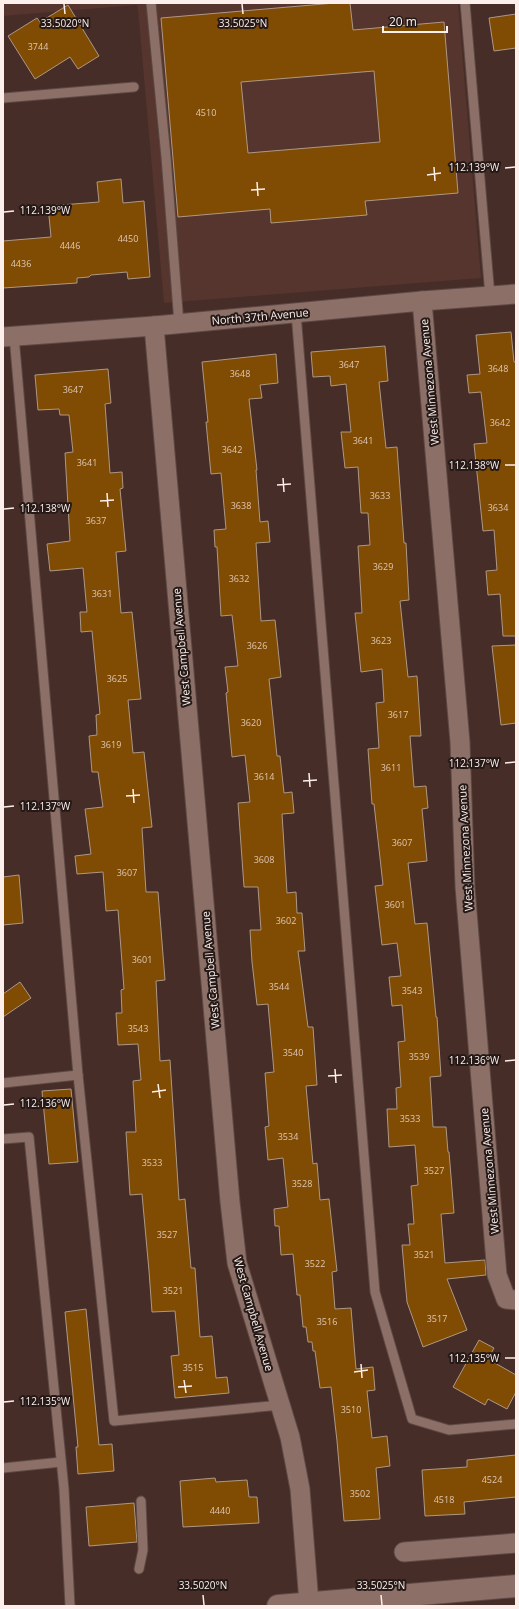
<svg xmlns="http://www.w3.org/2000/svg" width="519" height="1609" font-family="'Open Sans',sans-serif">
	<rect width="100%" height="100%" fill="#462d27"/>
	<path fill="#55352d" d="M 3,3 L 458,3 L 481,278 L 164,303 L 138,10 L 137,5 L 3,16 Z"/>
	<g fill="#804b02" stroke="#ae9884" fill-rule="evenodd">
		<path d="M 335,3 L 350,3 L 353,30 L 444,22 L 458,193 L 365,201 L 367,215 L 271,223 L 270,209 L 178,217 L 161,18 ZM 374,71 L 380,142 L 248,153 L 241,82 Z"/>
		<path d="M 68,5 L 99,56 L 78,69 L 70,57 L 35,79 L 8,36 L 37,18 L 40,22 Z"/>
		<path d="M 516,14 L 516,48 L 494,51 L 489,18 Z"/>
		<path d="M 121,179 L 123,203 L 144,201 L 150,277 L 128,279 L 127,272 L 91,275 L 89,277 L 77,278 L 77,283 L 3,288 L 3,241 L 51,237 L 48,206 L 99,202 L 97,182 Z"/>
		<path d="M 511,332 L 514,362 L 516,362 L 516,636 L 503,636 L 500,594 L 488,595 L 486,571 L 497,570 L 494,530 L 483,531 L 474,444 L 487,443 L 481,392 L 469,393 L 467,375 L 480,374 L 476,335 Z"/>
		<path d="M 385,346 L 388,381 L 379,382 L 386,448 L 397,447 L 404,543 L 406,543 L 409,600 L 400,601 L 408,677 L 417,676 L 421,736 L 410,736 L 414,787 L 426,786 L 428,808 L 422,809 L 427,861 L 408,863 L 415,924 L 427,923 L 436,1017 L 437,1017 L 441,1076 L 430,1077 L 433,1127 L 446,1127 L 448,1152 L 449,1152 L 454,1213 L 441,1214 L 445,1263 L 485,1260 L 486,1275 L 447,1279 L 467,1330 L 423,1347 L 407,1302 L 402,1245 L 410,1245 L 408,1224 L 414,1224 L 411,1186 L 418,1185 L 415,1145 L 389,1147 L 387,1109 L 397,1109 L 396,1088 L 401,1087 L 398,1042 L 405,1041 L 402,1005 L 392,1006 L 389,977 L 401,976 L 397,943 L 382,945 L 375,886 L 383,885 L 374,804 L 372,804 L 368,749 L 379,748 L 376,703 L 384,702 L 382,669 L 361,672 L 355,613 L 362,613 L 358,546 L 370,545 L 368,513 L 361,513 L 358,467 L 345,468 L 341,432 L 351,432 L 346,384 L 331,386 L 330,376 L 313,377 L 311,352 Z"/>
		<path d="M 276,354 L 278,383 L 260,385 L 262,398 L 249,399 L 257,470 L 256,470 L 260,522 L 268,521 L 270,542 L 256,543 L 261,621 L 275,620 L 281,677 L 269,679 L 277,756 L 280,756 L 284,793 L 292,792 L 294,813 L 282,814 L 287,893 L 296,892 L 297,913 L 302,913 L 305,951 L 298,951 L 308,1027 L 313,1027 L 317,1085 L 306,1086 L 313,1164 L 317,1163 L 320,1200 L 329,1199 L 337,1271 L 332,1272 L 335,1309 L 351,1308 L 356,1369 L 373,1367 L 375,1390 L 367,1391 L 372,1438 L 387,1436 L 390,1466 L 376,1468 L 380,1519 L 344,1521 L 337,1441 L 331,1387 L 320,1388 L 315,1351 L 313,1351 L 312,1342 L 308,1342 L 306,1327 L 303,1327 L 300,1295 L 297,1295 L 293,1254 L 281,1255 L 279,1226 L 275,1226 L 274,1209 L 288,1207 L 283,1158 L 268,1160 L 265,1127 L 269,1126 L 265,1073 L 274,1072 L 268,1004 L 257,1005 L 252,962 L 250,930 L 261,930 L 258,887 L 244,887 L 238,803 L 250,802 L 245,755 L 232,757 L 226,693 L 228,692 L 225,667 L 238,666 L 232,615 L 221,616 L 217,547 L 215,547 L 214,530 L 226,529 L 221,473 L 211,474 L 206,422 L 208,422 L 202,362 Z"/>
		<path d="M 108,369 L 111,403 L 105,404 L 110,473 L 122,472 L 123,488 L 120,489 L 126,551 L 116,552 L 121,613 L 132,612 L 141,699 L 128,700 L 133,753 L 144,752 L 152,827 L 142,828 L 146,892 L 158,892 L 165,980 L 156,981 L 160,1061 L 170,1060 L 179,1200 L 185,1199 L 191,1268 L 195,1268 L 200,1337 L 212,1336 L 216,1378 L 227,1377 L 229,1393 L 175,1398 L 171,1356 L 179,1355 L 175,1311 L 152,1312 L 149,1271 L 142,1194 L 130,1195 L 126,1132 L 136,1132 L 133,1081 L 141,1080 L 138,1044 L 118,1045 L 116,1013 L 122,1013 L 121,990 L 124,989 L 118,910 L 106,911 L 103,872 L 77,874 L 75,856 L 91,854 L 85,809 L 103,807 L 98,772 L 92,772 L 89,736 L 97,735 L 96,715 L 100,714 L 92,631 L 81,632 L 80,612 L 87,612 L 83,568 L 50,571 L 47,544 L 70,541 L 65,453 L 73,452 L 69,415 L 60,415 L 59,409 L 38,410 L 35,375 Z"/>
		<path d="M 516,645 L 516,723 L 501,725 L 492,646 Z"/>
		<path d="M 19,875 L 23,923 L 3,925 L 3,877 Z"/>
		<path d="M 20,982 L 31,998 L 3,1017 L 3,994 Z"/>
		<path d="M 71,1089 L 78,1162 L 49,1164 L 42,1091 Z"/>
		<path d="M 86,1309 L 99,1445 L 112,1444 L 114,1471 L 78,1474 L 76,1447 L 78,1447 L 65,1312 Z"/>
		<path d="M 479,1340 L 494,1348 L 488,1359 L 516,1375 L 516,1392 L 507,1409 L 488,1399 L 485,1405 L 453,1387 Z"/>
		<path d="M 516,1455 L 516,1497 L 464,1502 L 465,1514 L 425,1516 L 422,1470 L 467,1467 L 467,1460 Z"/>
		<path d="M 215,1478 L 216,1482 L 247,1480 L 249,1497 L 257,1497 L 259,1523 L 183,1527 L 180,1481 Z"/>
		<path d="M 134,1503 L 137,1542 L 89,1546 L 86,1507 Z"/>
	</g>
	<g fill="none" stroke-linecap="round" stroke-linejoin="round">
		<g stroke="#5d4944" stroke-width="11">
			<g id="lane">
				<path d="M 151,3 L 166,157 L 179,324"/>
				<path d="M 465,3 L 490,296"/>
				<path d="M 3,98 L 134,87"/>
				<path d="M 296,313 L 375,1292 L 412,1419 L 449,1430 L 516,1424"/>
				<path d="M 14,336 L 78,1075 L 114,1421 L 281,1405"/>
				<path d="M 3,1083 L 78,1075"/>
				<path d="M 3,1139 L 29,1137 L 64,1489 L 70,1606"/>
				<path d="M 3,1468 L 61,1462"/>
				<path d="M 139,1569 L 143,1550 L 141,1501"/>
			</g>
		</g>
		<g stroke="#5d4944" stroke-width="21">
			<g id="street">
				<path d="M 422,301 L 460,742 L 465,887 L 497,1275 L 506,1299 L 516,1300"/>
				<path d="M 154,326 L 230,1202 L 237,1263 L 290,1437 L 300,1489 L 309,1603"/>
				<path d="M 3,337 L 154,326 L 422,301 L 516,294"/>
				<path d="M 404,1552 L 516,1543"/>
			</g>
		</g>
		<g stroke="#5d4944" stroke-width="24">
			<path id="secondary" d="M 278,1606 L 516,1586"/>
		</g>
		<use href="#lane" stroke="#8c6f67" stroke-width="9"/>
		<use href="#street" stroke="#8c6f67" stroke-width="19"/>
		<use href="#secondary" stroke="#8c6f67" stroke-width="22"/>
	</g>
	<path fill="none" stroke="#fdefeb" stroke-width="1.5" d="M 64,4 L 65,14M 242,4 L 243,14M 434,167 L 435,181M 505,168 L 515,167M 427,175 L 441,173M 257,182 L 258,196M 251,190 L 265,189M 4,212 L 14,211M 505,465 L 515,465M 283,478 L 284,492M 277,485 L 291,484M 107,493 L 108,507M 100,501 L 114,500M 4,509 L 14,508M 505,763 L 515,762M 309,773 L 310,787M 303,781 L 317,780M 133,789 L 134,803M 126,796 L 140,795M 4,807 L 14,806M 505,1061 L 515,1060M 335,1069 L 336,1083M 328,1076 L 342,1075M 158,1084 L 160,1098M 152,1092 L 166,1090M 4,1105 L 14,1104M 505,1358 L 515,1358M 361,1364 L 362,1378M 354,1372 L 368,1370M 184,1380 L 186,1393M 178,1387 L 192,1386M 4,1402 L 14,1401M 203,1595 L 204,1605M 381,1595 L 382,1605"/>
	<g text-anchor="middle" dominant-baseline="central" stroke-width="4" stroke-linejoin="round" paint-order="stroke">
		<g font-size="9" fill="#dec6b1">
			<text x="38" y="46">3744</text>
			<text x="206" y="112">4510</text>
			<text x="128" y="238">4450</text>
			<text x="70" y="245">4446</text>
			<text x="21" y="263">4436</text>
			<text x="349" y="364">3647</text>
			<text x="498" y="368">3648</text>
			<text x="240" y="373">3648</text>
			<text x="73" y="389">3647</text>
			<text x="500" y="422">3642</text>
			<text x="363" y="440">3641</text>
			<text x="232" y="449">3642</text>
			<text x="87" y="462">3641</text>
			<text x="380" y="495">3633</text>
			<text x="241" y="505">3638</text>
			<text x="498" y="507">3634</text>
			<text x="96" y="520">3637</text>
			<text x="383" y="566">3629</text>
			<text x="239" y="578">3632</text>
			<text x="102" y="593">3631</text>
			<text x="381" y="640">3623</text>
			<text x="257" y="645">3626</text>
			<text x="117" y="678">3625</text>
			<text x="398" y="714">3617</text>
			<text x="251" y="722">3620</text>
			<text x="111" y="744">3619</text>
			<text x="391" y="767">3611</text>
			<text x="264" y="776">3614</text>
			<text x="402" y="842">3607</text>
			<text x="264" y="859">3608</text>
			<text x="127" y="872">3607</text>
			<text x="395" y="904">3601</text>
			<text x="286" y="920">3602</text>
			<text x="142" y="959">3601</text>
			<text x="279" y="986">3544</text>
			<text x="412" y="990">3543</text>
			<text x="138" y="1028">3543</text>
			<text x="293" y="1052">3540</text>
			<text x="419" y="1056">3539</text>
			<text x="410" y="1118">3533</text>
			<text x="288" y="1136">3534</text>
			<text x="152" y="1162">3533</text>
			<text x="434" y="1170">3527</text>
			<text x="302" y="1183">3528</text>
			<text x="167" y="1234">3527</text>
			<text x="424" y="1254">3521</text>
			<text x="315" y="1263">3522</text>
			<text x="173" y="1290">3521</text>
			<text x="437" y="1318">3517</text>
			<text x="327" y="1321">3516</text>
			<text x="193" y="1367">3515</text>
			<text x="351" y="1409">3510</text>
			<text x="492" y="1479">4524</text>
			<text x="360" y="1493">3502</text>
			<text x="444" y="1499">4518</text>
			<text x="220" y="1510">4440</text>
		</g>
		<g font-size="11" fill="#fdefeb" stroke="#241916">
			<text transform="translate(260 316) rotate(-5)">North 37th Avenue</text>
			<text transform="translate(429 382) rotate(-95)">West Minnezona Avenue</text>
			<text transform="translate(181 647) rotate(-95)">West Campbell Avenue</text>
			<text transform="translate(465 848) rotate(-93)">West Minnezona Avenue</text>
			<text transform="translate(210 970) rotate(-95)">West Campbell Avenue</text>
			<text transform="translate(489 1171) rotate(-95)">West Minnezona Avenue</text>
			<text transform="translate(254 1314) rotate(74)">West Campbell Avenue</text>
		</g>
	</g>
	<g font-size="10" text-anchor="middle" fill="#fdefeb" stroke="#241916" stroke-width="4" stroke-linejoin="round" paint-order="stroke">
		<text x="65" y="27">33.5020°N</text>
		<text x="243" y="27">33.5025°N</text>
		<text x="474" y="171">112.139°W</text>
		<text x="45" y="214">112.139°W</text>
		<text x="474" y="469">112.138°W</text>
		<text x="45" y="512">112.138°W</text>
		<text x="474" y="767">112.137°W</text>
		<text x="45" y="810">112.137°W</text>
		<text x="474" y="1064">112.136°W</text>
		<text x="45" y="1107">112.136°W</text>
		<text x="474" y="1362">112.135°W</text>
		<text x="45" y="1405">112.135°W</text>
		<text x="203" y="1589">33.5020°N</text>
		<text x="381" y="1589">33.5025°N</text>
	</g>
	<rect width="519" height="1609" fill="none" stroke="#fdefeb" stroke-width="8"/>
	<path d="M383 26v6h64v-6" fill="none" stroke="#fdefeb" stroke-width="2"/>
	<text x="389" y="26" font-size="12" fill="#fdefeb" stroke="#241916" stroke-width="3" paint-order="stroke">20 m</text>
</svg>
